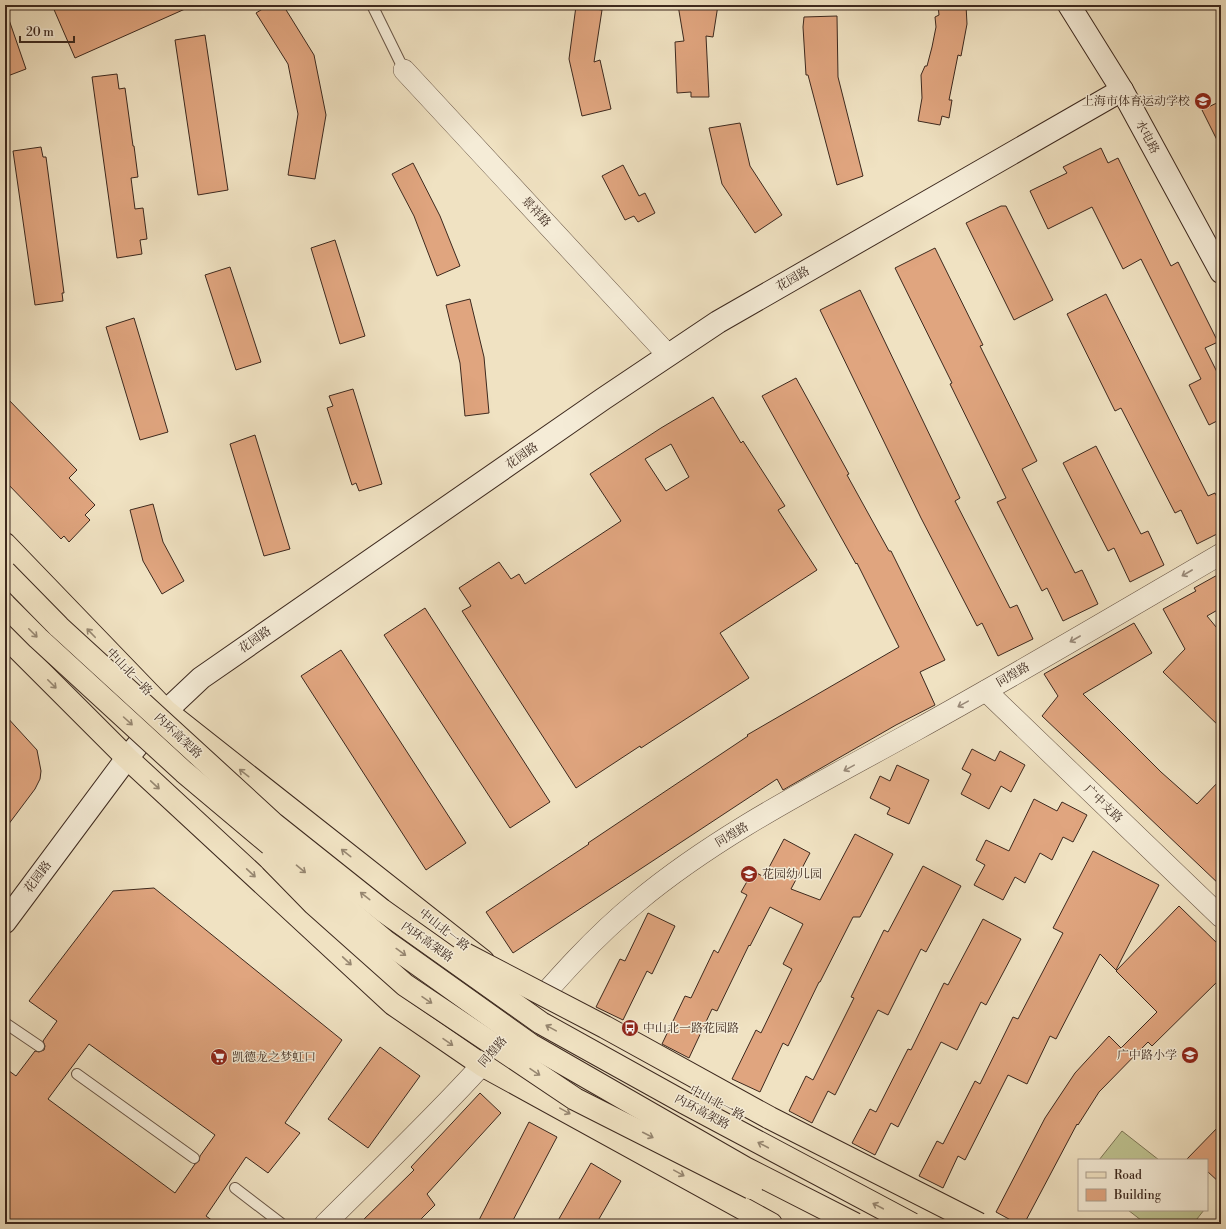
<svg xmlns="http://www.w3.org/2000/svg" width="1226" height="1229" font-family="'Libre Bodoni','Noto Serif SC',serif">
	<rect width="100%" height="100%" fill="#f0e2c2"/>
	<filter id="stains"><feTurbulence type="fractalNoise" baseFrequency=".005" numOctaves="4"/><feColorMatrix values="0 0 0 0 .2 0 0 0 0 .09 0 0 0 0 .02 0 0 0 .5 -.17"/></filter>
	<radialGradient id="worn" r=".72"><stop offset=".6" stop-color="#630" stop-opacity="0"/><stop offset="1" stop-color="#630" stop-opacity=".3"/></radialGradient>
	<g fill="#bec290" stroke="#7e7657">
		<path d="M 1122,1131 L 1159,1160 L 1099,1160 Z"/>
		<path d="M 1128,1210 L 1204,1210 L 1193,1224 L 1146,1224 Z"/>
	</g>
	<g fill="#e0a57f" stroke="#3d291e" fill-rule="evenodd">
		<path d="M 52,5 L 194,5 L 75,58 Z"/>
		<path d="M 269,5 L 283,5 L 314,55 L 326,115 L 315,179 L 288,175 L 298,114 L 288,64 L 256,13 Z"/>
		<path d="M 678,5 L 718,5 L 713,37 L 706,36 L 709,97 L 691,97 L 691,92 L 677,93 L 675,42 L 684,41 Z"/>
		<path d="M 938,5 L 966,5 L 967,24 L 961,56 L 958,55 L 949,100 L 952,100 L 949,118 L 942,116 L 940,125 L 918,121 L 922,98 L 921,75 L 925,66 L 927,66 L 932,47 L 936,27 L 935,17 L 939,15 Z"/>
		<path d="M 576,6 L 602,10 L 594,62 L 600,60 L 611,109 L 582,116 L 569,59 Z"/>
		<path d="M 7,14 L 26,69 L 5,77 L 5,15 Z"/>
		<path d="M 837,16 L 838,77 L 863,176 L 837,185 L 808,75 L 806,75 L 803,27 L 804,17 Z"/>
		<path d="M 205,35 L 228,190 L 198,195 L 175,40 Z"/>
		<path d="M 117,74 L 119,89 L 125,88 L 133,146 L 134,146 L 138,177 L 131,178 L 135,209 L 143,208 L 147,239 L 140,240 L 142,254 L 117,258 L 92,77 Z"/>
		<path d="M 1221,101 L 1221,148 L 1202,110 Z"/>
		<path d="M 740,123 L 750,166 L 782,215 L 755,233 L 722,184 L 709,128 Z"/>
		<path d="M 41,147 L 43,157 L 46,157 L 64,293 L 62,293 L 63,301 L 35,305 L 13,151 Z"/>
		<path d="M 1101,148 L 1108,163 L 1118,158 L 1171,266 L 1178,262 L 1218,342 L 1205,348 L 1221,380 L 1221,419 L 1209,425 L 1189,385 L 1201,379 L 1141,259 L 1123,269 L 1092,207 L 1048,229 L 1030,191 L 1067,173 L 1063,167 Z"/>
		<path d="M 413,163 L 440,216 L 460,266 L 437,276 L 414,216 L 392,174 Z"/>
		<path d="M 623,165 L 639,196 L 645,193 L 655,213 L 638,222 L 634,216 L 625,220 L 602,176 Z"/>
		<path d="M 1001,206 L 1006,206 L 1053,300 L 1014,320 L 966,223 Z"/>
		<path d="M 335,240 L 365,336 L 340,344 L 311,248 Z"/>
		<path d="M 935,248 L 983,345 L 980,346 L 1037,461 L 1022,469 L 1075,573 L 1082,570 L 1098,604 L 1063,621 L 1047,588 L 1042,591 L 997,502 L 1006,498 L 950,384 L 952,383 L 895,268 Z"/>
		<path d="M 230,267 L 261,362 L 236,370 L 205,275 Z"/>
		<path d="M 860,290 L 960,498 L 955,501 L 1010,608 L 1017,605 L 1033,639 L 998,656 L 982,623 L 977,626 L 921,518 L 820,310 Z"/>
		<path d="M 1106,294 L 1208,496 L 1215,493 L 1221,505 L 1221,532 L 1197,544 L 1181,510 L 1175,513 L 1121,408 L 1115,411 L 1067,314 Z"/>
		<path d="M 470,299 L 484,357 L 489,413 L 465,416 L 460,363 L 446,305 Z"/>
		<path d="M 134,318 L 168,432 L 140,440 L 106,327 Z"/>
		<path d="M 796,378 L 849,474 L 847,475 L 889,551 L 891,551 L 945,660 L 920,672 L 935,705 L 896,725 L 783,790 L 777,779 L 513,953 L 486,912 L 589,844 L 588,843 L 748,736 L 747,735 L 899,647 L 857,563 L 856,564 L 762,396 Z"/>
		<path d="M 353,389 L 382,484 L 359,491 L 356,483 L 352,485 L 327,408 L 333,406 L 329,396 Z"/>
		<path d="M 5,396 L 77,470 L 69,478 L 95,505 L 85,515 L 90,520 L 69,542 L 64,536 L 61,539 L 5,481 Z"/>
		<path d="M 713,397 L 741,443 L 743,441 L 785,506 L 778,510 L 817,570 L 720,633 L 749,678 L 641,748 L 640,746 L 576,788 L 462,611 L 471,606 L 459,588 L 499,562 L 511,579 L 519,574 L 525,584 L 621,521 L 590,474 L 661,428 ZM 671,444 L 689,477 L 666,491 L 645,459 Z"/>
		<path d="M 255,435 L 290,549 L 264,556 L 230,444 Z"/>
		<path d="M 1096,446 L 1141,534 L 1148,531 L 1164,565 L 1130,582 L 1114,548 L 1108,551 L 1063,463 Z"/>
		<path d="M 153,504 L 163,542 L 184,581 L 162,594 L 143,561 L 130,510 Z"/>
		<path d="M 1221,573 L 1221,608 L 1207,616 L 1221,633 L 1221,728 L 1163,672 L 1185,649 L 1163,609 L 1196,591 L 1194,588 Z"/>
		<path d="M 425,608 L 550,802 L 510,828 L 384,635 Z"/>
		<path d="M 1134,623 L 1152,653 L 1083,694 L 1161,772 L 1197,804 L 1221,779 L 1221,886 L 1042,716 L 1058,696 L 1044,674 Z"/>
		<path d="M 341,650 L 466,843 L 426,870 L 301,676 Z"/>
		<path d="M 5,715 L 37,750 L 41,771 L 40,779 L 35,789 L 5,829 Z"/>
		<path d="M 972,749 L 995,761 L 1000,751 L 1025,765 L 1011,792 L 1001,786 L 989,809 L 961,794 L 971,774 L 962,769 Z"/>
		<path d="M 897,765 L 929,780 L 909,824 L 887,814 L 890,808 L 870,798 L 880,776 L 890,781 Z"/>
		<path d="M 1034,799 L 1057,811 L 1062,802 L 1087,815 L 1073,842 L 1063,837 L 1052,860 L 1040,853 L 1025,883 L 1015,877 L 1003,900 L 974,885 L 985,865 L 976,860 L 986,840 L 1009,851 Z"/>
		<path d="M 855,834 L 893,854 L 860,917 L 853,917 L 820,982 L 819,982 L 788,1046 L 783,1043 L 760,1092 L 732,1079 L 756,1030 L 761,1033 L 792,969 L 783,964 L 803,924 L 770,907 L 750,946 L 749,945 L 717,1011 L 712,1009 L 689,1058 L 662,1044 L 685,996 L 691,998 L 714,950 L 718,953 L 747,895 L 741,892 L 753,871 L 764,877 L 784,839 L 810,853 L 791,889 L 820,900 Z"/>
		<path d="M 1093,851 L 1159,885 L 1116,970 L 1100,954 L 1056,1039 L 1050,1036 L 1027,1084 L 1008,1075 L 965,1160 L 958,1156 L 943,1188 L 919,1176 L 937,1141 L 943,1144 L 975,1081 L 980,1084 L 1013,1017 L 1018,1019 L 1063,933 L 1053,928 Z"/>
		<path d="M 923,866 L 961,886 L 926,952 L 921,949 L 888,1015 L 878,1010 L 835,1095 L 828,1091 L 812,1123 L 789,1111 L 806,1076 L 813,1080 L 854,998 L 851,997 L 884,930 L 888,932 Z"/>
		<path d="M 154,888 L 342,1040 L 285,1123 L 300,1133 L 268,1173 L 246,1157 L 206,1216 L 217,1224 L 5,1224 L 5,1068 L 16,1076 L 35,1051 L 39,1052 L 44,1050 L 45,1046 L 43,1041 L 57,1021 L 29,1001 L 113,891 ZM 89,1044 L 215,1135 L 200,1156 L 199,1161 L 195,1164 L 175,1193 L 48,1099 Z"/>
		<path d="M 1179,906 L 1221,947 L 1221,978 L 1152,1046 L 1148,1042 L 1099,1092 L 1078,1125 L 1077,1124 L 1024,1224 L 1018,1224 L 996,1212 L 1045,1118 L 1075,1073 L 1109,1036 L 1121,1048 L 1157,1012 L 1116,971 Z"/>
		<path d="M 648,913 L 675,926 L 652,974 L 647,971 L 623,1020 L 596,1007 L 620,959 L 625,961 Z"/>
		<path d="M 983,919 L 1021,939 L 986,1005 L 981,1002 L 957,1050 L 941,1042 L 898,1127 L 891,1123 L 875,1155 L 852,1143 L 870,1109 L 876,1112 L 908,1049 L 911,1050 L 944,983 L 948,985 Z"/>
		<path d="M 380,1047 L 420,1076 L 368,1148 L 328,1119 Z"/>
		<path d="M 480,1093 L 501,1113 L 427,1194 L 435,1205 L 416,1224 L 359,1224 L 414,1170 L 411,1167 Z"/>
		<path d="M 529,1122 L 557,1137 L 511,1224 L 477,1224 Z"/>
		<path d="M 1221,1124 L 1221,1184 L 1207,1171 L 1207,1160 L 1186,1160 Z"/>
		<path d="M 591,1163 L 621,1181 L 596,1224 L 556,1224 Z"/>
	</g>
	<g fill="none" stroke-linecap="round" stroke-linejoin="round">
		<g stroke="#6a5747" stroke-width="12">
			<g id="lane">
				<path d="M 372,5 L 404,70"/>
				<path d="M 5,1023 L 39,1046"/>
				<path d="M 77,1074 L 194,1158"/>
				<path d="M 235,1188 L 282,1224"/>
			</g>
		</g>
		<g stroke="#6a5747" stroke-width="22">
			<g id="street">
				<path d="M 404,70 L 668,355"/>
				<path d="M 986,691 L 1221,917"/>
				<path d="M 325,1224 C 377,1172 431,1121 480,1067 C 531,1011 578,950 637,902 C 721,832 821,783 916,730 C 1019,673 1120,613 1221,554"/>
			</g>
		</g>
		<g stroke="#3d291e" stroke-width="24">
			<g id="secondary">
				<path d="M 1069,5 L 1122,90 L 1221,272"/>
				<path d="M 5,922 L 127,758 L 166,711 L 201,678 L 603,399 L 718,322 L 1122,90"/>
			</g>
		</g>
		<g stroke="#3d291e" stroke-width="24">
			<g id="primary">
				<path d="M 5,544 L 166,711 L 483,961"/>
				<path d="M 5,636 L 127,758 L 393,1004 L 482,1065 L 771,1224"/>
				<path d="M 522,992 L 536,1003 L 619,1051 L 950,1224"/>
			</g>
		</g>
		<use href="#lane" stroke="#f5ecd7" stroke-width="10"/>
		<use href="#street" stroke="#f5ecd7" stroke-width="21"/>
		<use href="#secondary" stroke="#f5ecd7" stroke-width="22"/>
		<use href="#primary" stroke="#f0e2c2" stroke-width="22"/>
		<g stroke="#3d291e" stroke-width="24" stroke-linecap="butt">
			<g id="highway-bridge">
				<path d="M 5,572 L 59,627 L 274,824 L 382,910 L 541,1023 L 685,1103 L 912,1224"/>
				<path d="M 5,605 L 38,638 L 184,772 L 385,941 L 531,1045 L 745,1168 L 855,1224"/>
				<path d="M 271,860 L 314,904 L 405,985 L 575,1099 L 751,1188"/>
				<path d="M 463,953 L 605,1027 L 770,1118 L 979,1224"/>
			</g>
		</g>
		<use href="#highway-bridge" stroke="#f0e2c2" stroke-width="22"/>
	</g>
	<defs><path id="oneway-shaft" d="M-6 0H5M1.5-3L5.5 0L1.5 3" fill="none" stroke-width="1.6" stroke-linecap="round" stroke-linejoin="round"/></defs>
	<g stroke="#998a7a">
		<use href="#oneway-shaft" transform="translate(1187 573) rotate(150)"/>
		<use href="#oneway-shaft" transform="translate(1075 639) rotate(150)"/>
		<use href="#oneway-shaft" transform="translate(963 704) rotate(151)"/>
		<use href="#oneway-shaft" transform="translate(849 768) rotate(151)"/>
	</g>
	<g stroke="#968670">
		<use href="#oneway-shaft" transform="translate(33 633) rotate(45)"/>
		<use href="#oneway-shaft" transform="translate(91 633) rotate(-134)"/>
		<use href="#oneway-shaft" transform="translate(52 684) rotate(45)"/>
		<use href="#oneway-shaft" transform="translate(128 721) rotate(42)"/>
		<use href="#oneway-shaft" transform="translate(244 773) rotate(-142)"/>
		<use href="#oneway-shaft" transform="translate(155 785) rotate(43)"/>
		<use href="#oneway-shaft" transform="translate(346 853) rotate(-142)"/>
		<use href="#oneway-shaft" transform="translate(301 869) rotate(40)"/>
		<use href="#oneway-shaft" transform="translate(251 873) rotate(43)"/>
		<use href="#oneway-shaft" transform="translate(365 896) rotate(-142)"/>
		<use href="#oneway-shaft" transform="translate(401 952) rotate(36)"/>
		<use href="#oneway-shaft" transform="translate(347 961) rotate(43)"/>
		<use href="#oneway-shaft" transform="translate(427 1000) rotate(34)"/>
		<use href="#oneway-shaft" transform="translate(551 1028) rotate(-151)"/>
		<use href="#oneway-shaft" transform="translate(448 1042) rotate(35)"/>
		<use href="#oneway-shaft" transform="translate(535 1072) rotate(34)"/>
		<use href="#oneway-shaft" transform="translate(565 1111) rotate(29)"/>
		<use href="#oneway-shaft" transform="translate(648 1135) rotate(27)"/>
		<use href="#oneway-shaft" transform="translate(763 1145) rotate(-152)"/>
		<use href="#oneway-shaft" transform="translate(679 1173) rotate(29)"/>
		<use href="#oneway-shaft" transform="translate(878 1206) rotate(-152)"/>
	</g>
	<defs>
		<g id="school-disc" transform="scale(0.9)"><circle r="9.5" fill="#8f2418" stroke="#f5ecd7"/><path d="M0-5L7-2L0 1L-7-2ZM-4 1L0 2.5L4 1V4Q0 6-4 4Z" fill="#fff"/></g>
		<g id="bus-disc" transform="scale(0.9)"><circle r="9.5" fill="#8f2418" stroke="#f5ecd7"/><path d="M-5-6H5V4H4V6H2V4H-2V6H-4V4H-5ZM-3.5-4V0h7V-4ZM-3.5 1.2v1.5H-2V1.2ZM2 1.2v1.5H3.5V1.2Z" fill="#fff"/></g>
		<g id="supermarket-disc" transform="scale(0.9)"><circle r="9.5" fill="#8f2418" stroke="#f5ecd7"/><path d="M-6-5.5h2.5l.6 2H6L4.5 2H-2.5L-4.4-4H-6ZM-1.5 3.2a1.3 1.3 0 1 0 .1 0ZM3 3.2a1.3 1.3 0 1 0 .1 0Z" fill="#fff"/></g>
	</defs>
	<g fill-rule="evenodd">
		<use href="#school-disc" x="1203" y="101"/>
		<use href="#school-disc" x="749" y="874"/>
		<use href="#bus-disc" x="630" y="1028"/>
		<use href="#school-disc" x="1190" y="1055"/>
		<use href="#supermarket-disc" x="219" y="1057"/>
	</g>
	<g text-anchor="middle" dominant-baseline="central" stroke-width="3" stroke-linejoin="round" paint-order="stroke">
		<g font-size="12" fill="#3d291e" stroke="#f5ecd7" text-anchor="start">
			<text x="1190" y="101" text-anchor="end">上海市体育运动学校</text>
			<text x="762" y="874">花园幼儿园</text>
			<text x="643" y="1028">中山北一路花园路</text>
			<text x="1177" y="1055" text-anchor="end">广中路小学</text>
			<text x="232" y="1057">凯德龙之梦虹口</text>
		</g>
		<g font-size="12" fill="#3d291e" stroke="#f5ecd7">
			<text transform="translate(1147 137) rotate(62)">水电路</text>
			<text transform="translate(536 212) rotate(47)">景祥路</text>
			<text transform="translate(793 279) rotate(-30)">花园路</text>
			<text transform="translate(522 456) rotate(-35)">花园路</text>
			<text transform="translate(255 640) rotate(-35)">花园路</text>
			<text transform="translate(129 672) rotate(46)">中山北一路</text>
			<text transform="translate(1013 675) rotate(-30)">同煌路</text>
			<text transform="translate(178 736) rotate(43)">内环高架路</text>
			<text transform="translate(1103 804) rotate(44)">广中支路</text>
			<text transform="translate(732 835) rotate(-31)">同煌路</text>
			<text transform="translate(38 877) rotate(-53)">花园路</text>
			<text transform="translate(444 930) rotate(38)">中山北一路</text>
			<text transform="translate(427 942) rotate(35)">内环高架路</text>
			<text transform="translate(493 1052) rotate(-49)">同煌路</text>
			<text transform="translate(717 1103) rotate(28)">中山北一路</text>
			<text transform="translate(702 1112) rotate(28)">内环高架路</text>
		</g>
	</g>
	<rect width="1226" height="1229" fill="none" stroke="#f0e2c2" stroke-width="20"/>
	<rect x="6" y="6" width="1214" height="1217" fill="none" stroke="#3d291e" stroke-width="2"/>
	<rect x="10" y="10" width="1206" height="1209" fill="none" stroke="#3d291e"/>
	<rect x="1078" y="1159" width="130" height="52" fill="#f5ecd7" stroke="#ab9e8d"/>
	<rect x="1086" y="1172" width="20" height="6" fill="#f0e2c2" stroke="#ab9e8d"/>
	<text x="1114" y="1179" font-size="12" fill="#3d291e">Road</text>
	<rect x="1086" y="1189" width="20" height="12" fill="#e0a57f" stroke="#ab9e8d"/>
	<text x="1114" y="1199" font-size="12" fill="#3d291e">Building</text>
	<path d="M20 36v6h54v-6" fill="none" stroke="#3d291e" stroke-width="2"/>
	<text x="26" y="36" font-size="12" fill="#3d291e" stroke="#f5ecd7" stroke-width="3" paint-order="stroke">20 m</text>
	<rect width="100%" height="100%" filter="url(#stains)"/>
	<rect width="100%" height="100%" fill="url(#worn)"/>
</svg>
